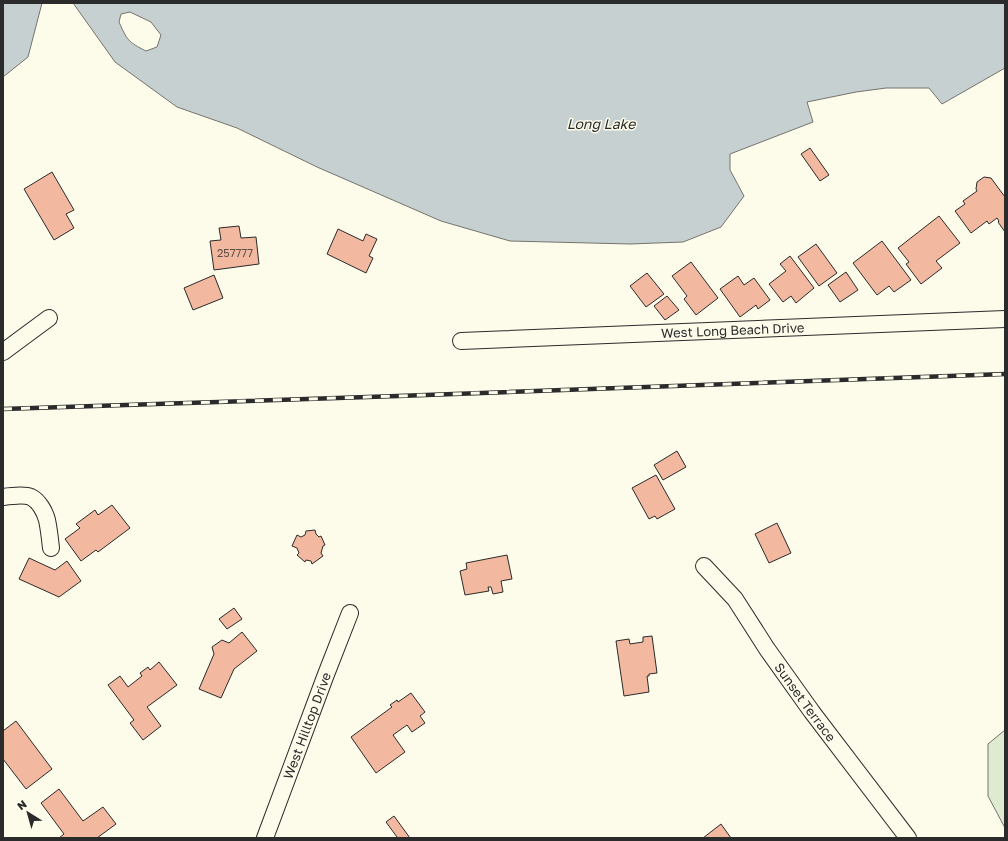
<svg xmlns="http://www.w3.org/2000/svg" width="1008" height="841" font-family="'Golos Text',sans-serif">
	<rect width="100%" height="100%" fill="#fdfbea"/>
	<path fill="#deebd1" stroke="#74746e" d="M 1005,730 L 1005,828 L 988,796 L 988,744 Z"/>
	<g fill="#c7d0d0" stroke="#74746e" fill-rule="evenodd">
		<path d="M 3,3 L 42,3 L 28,57 L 3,77 Z"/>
		<path d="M 73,3 L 1005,3 L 1005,68 L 942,104 L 929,88 L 886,88 L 856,92 L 807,102 L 813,122 L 730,154 L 730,170 L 744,196 L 721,227 L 683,242 L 630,244 L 510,241 L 441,221 L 317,167 L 237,128 L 177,107 L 115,62 ZM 130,12 L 151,22 L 161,35 L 157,47 L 146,51 C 128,42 127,40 119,22 L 121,14 Z"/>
	</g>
	<g fill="#f2b8a0" stroke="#2b2b2b">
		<path d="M 810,148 L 829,175 L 820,181 L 801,154 Z"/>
		<path d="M 52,172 L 74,210 L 66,214 L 74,228 L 54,240 L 24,189 Z"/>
		<path d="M 984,177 L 991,178 L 1005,197 L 1005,232 L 998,222 L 999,221 L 997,218 L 989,224 L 987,221 L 971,233 L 955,211 L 965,204 L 963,201 L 977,191 L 976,189 L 977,182 Z"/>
		<path d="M 939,216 L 960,243 L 936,261 L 942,268 L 921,284 L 906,264 L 909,262 L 898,248 Z"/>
		<path d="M 239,226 L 241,238 L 256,237 L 259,264 L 214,270 L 210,241 L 221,240 L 219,228 Z"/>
		<path d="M 338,229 L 363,241 L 366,234 L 377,239 L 369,256 L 373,258 L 366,273 L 327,254 Z"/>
		<path d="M 882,241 L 911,280 L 894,292 L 889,286 L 877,295 L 853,263 Z"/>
		<path d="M 816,244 L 837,273 L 819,286 L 798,257 Z"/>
		<path d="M 790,256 L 814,288 L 796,303 L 791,296 L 783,302 L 769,284 L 786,271 L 780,264 Z"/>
		<path d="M 691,262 L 718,298 L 696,315 L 684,299 L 687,296 L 672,276 Z"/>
		<path d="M 846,272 L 858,290 L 840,302 L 828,285 Z"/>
		<path d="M 647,273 L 664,294 L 646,307 L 630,286 Z"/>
		<path d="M 214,275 L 223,298 L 193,310 L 184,288 Z"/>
		<path d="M 738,276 L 744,285 L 754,278 L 770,300 L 758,309 L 756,305 L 740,317 L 720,289 Z"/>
		<path d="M 667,296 L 679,310 L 665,320 L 654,306 Z"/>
		<path d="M 677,451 L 686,467 L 663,480 L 654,465 Z"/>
		<path d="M 656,475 L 675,509 L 657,519 L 655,516 L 649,519 L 632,488 Z"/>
		<path d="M 112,505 L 130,528 L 98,552 L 96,550 L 81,561 L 65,539 L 80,528 L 76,524 L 95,510 L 98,515 Z"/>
		<path d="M 777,523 L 791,553 L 769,563 L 755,534 Z"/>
		<path d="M 315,530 L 316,534 L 319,537 L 321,536 L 325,545 L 323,546 L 321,553 L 323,556 L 312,564 L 311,561 L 306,560 L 305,562 L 297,555 L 299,553 L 297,548 L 292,546 L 297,535 L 301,537 L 305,535 L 306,531 Z"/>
		<path d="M 507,555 L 512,579 L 501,581 L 503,592 L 493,594 L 491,587 L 488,587 L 489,591 L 465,595 L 460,571 L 467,569 L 466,563 Z"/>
		<path d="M 29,558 L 55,570 L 67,561 L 81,581 L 59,597 L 19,579 Z"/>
		<path d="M 234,608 L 242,619 L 227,629 L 219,619 Z"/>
		<path d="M 242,632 L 257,651 L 234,669 L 221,698 L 199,689 L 214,654 L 212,647 L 222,640 L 229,643 Z"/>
		<path d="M 652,636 L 657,673 L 649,674 L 649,676 L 647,676 L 649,692 L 624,696 L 616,641 L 629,639 L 630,644 L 643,642 L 643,637 Z"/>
		<path d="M 159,662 L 177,685 L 147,707 L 161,726 L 143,740 L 130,723 L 134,720 L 108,685 L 120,676 L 128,687 L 142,676 L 140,673 L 148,667 L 150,670 Z"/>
		<path d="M 411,693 L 425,712 L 420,716 L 425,723 L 412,732 L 407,725 L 393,735 L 405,752 L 376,773 L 351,737 L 392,707 L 390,705 L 397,700 L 398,702 Z"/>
		<path d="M 16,721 L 52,769 L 26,789 L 3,759 L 3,731 Z"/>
		<path d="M 59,789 L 83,821 L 103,807 L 116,824 L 97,838 L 59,838 L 64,834 L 41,803 Z"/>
		<path d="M 394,816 L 410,838 L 395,838 L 397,837 L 386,822 Z"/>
		<path d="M 721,824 L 731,838 L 703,838 Z"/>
	</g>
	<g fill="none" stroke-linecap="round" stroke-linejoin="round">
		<g stroke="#2b2b2b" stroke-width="18">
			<g id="minor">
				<path id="s1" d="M 461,341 L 1005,319"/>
				<path d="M 3,352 L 49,318"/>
				<path d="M 3,497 C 10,496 24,494 31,497 C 39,501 45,512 47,520 C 49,529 50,539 51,548"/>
				<path id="s2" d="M 704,566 L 735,599 L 767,649 L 812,712 L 908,838"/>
				<path id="s3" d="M 265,838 L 325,677 L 350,613"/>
			</g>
		</g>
		<use href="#minor" stroke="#fdfbea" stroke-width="16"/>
		<g stroke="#2b2b2b" stroke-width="4.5">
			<path id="rail" d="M 3,409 L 398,396 L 1005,374"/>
		</g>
		<use href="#rail" stroke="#fdfbea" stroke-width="3" stroke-dasharray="9" stroke-linecap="butt"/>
	</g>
	<g text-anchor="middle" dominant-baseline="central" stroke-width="3" stroke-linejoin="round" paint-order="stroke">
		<g font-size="11" fill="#5d4e48">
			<text x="235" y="252">257777</text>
		</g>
		<g font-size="13" fill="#2b2b2b" stroke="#fdfbea">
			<text stroke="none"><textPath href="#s1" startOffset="272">West Long Beach Drive</textPath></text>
			<text stroke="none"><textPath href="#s2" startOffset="170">Sunset Terrace</textPath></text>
			<text stroke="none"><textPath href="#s3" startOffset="120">West Hilltop Drive</textPath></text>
		</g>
		<g font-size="14" font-style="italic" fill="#2b2b2b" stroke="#fdfbea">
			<text x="601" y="123">Long Lake</text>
		</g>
	</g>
	<rect width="1008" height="841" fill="none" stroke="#2b2b2b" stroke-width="8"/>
	<g transform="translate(28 813) rotate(323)" stroke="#fdfbea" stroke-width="3" paint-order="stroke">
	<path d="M0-3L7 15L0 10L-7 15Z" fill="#2b2b2b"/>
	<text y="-6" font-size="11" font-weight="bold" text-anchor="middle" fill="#2b2b2b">N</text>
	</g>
</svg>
